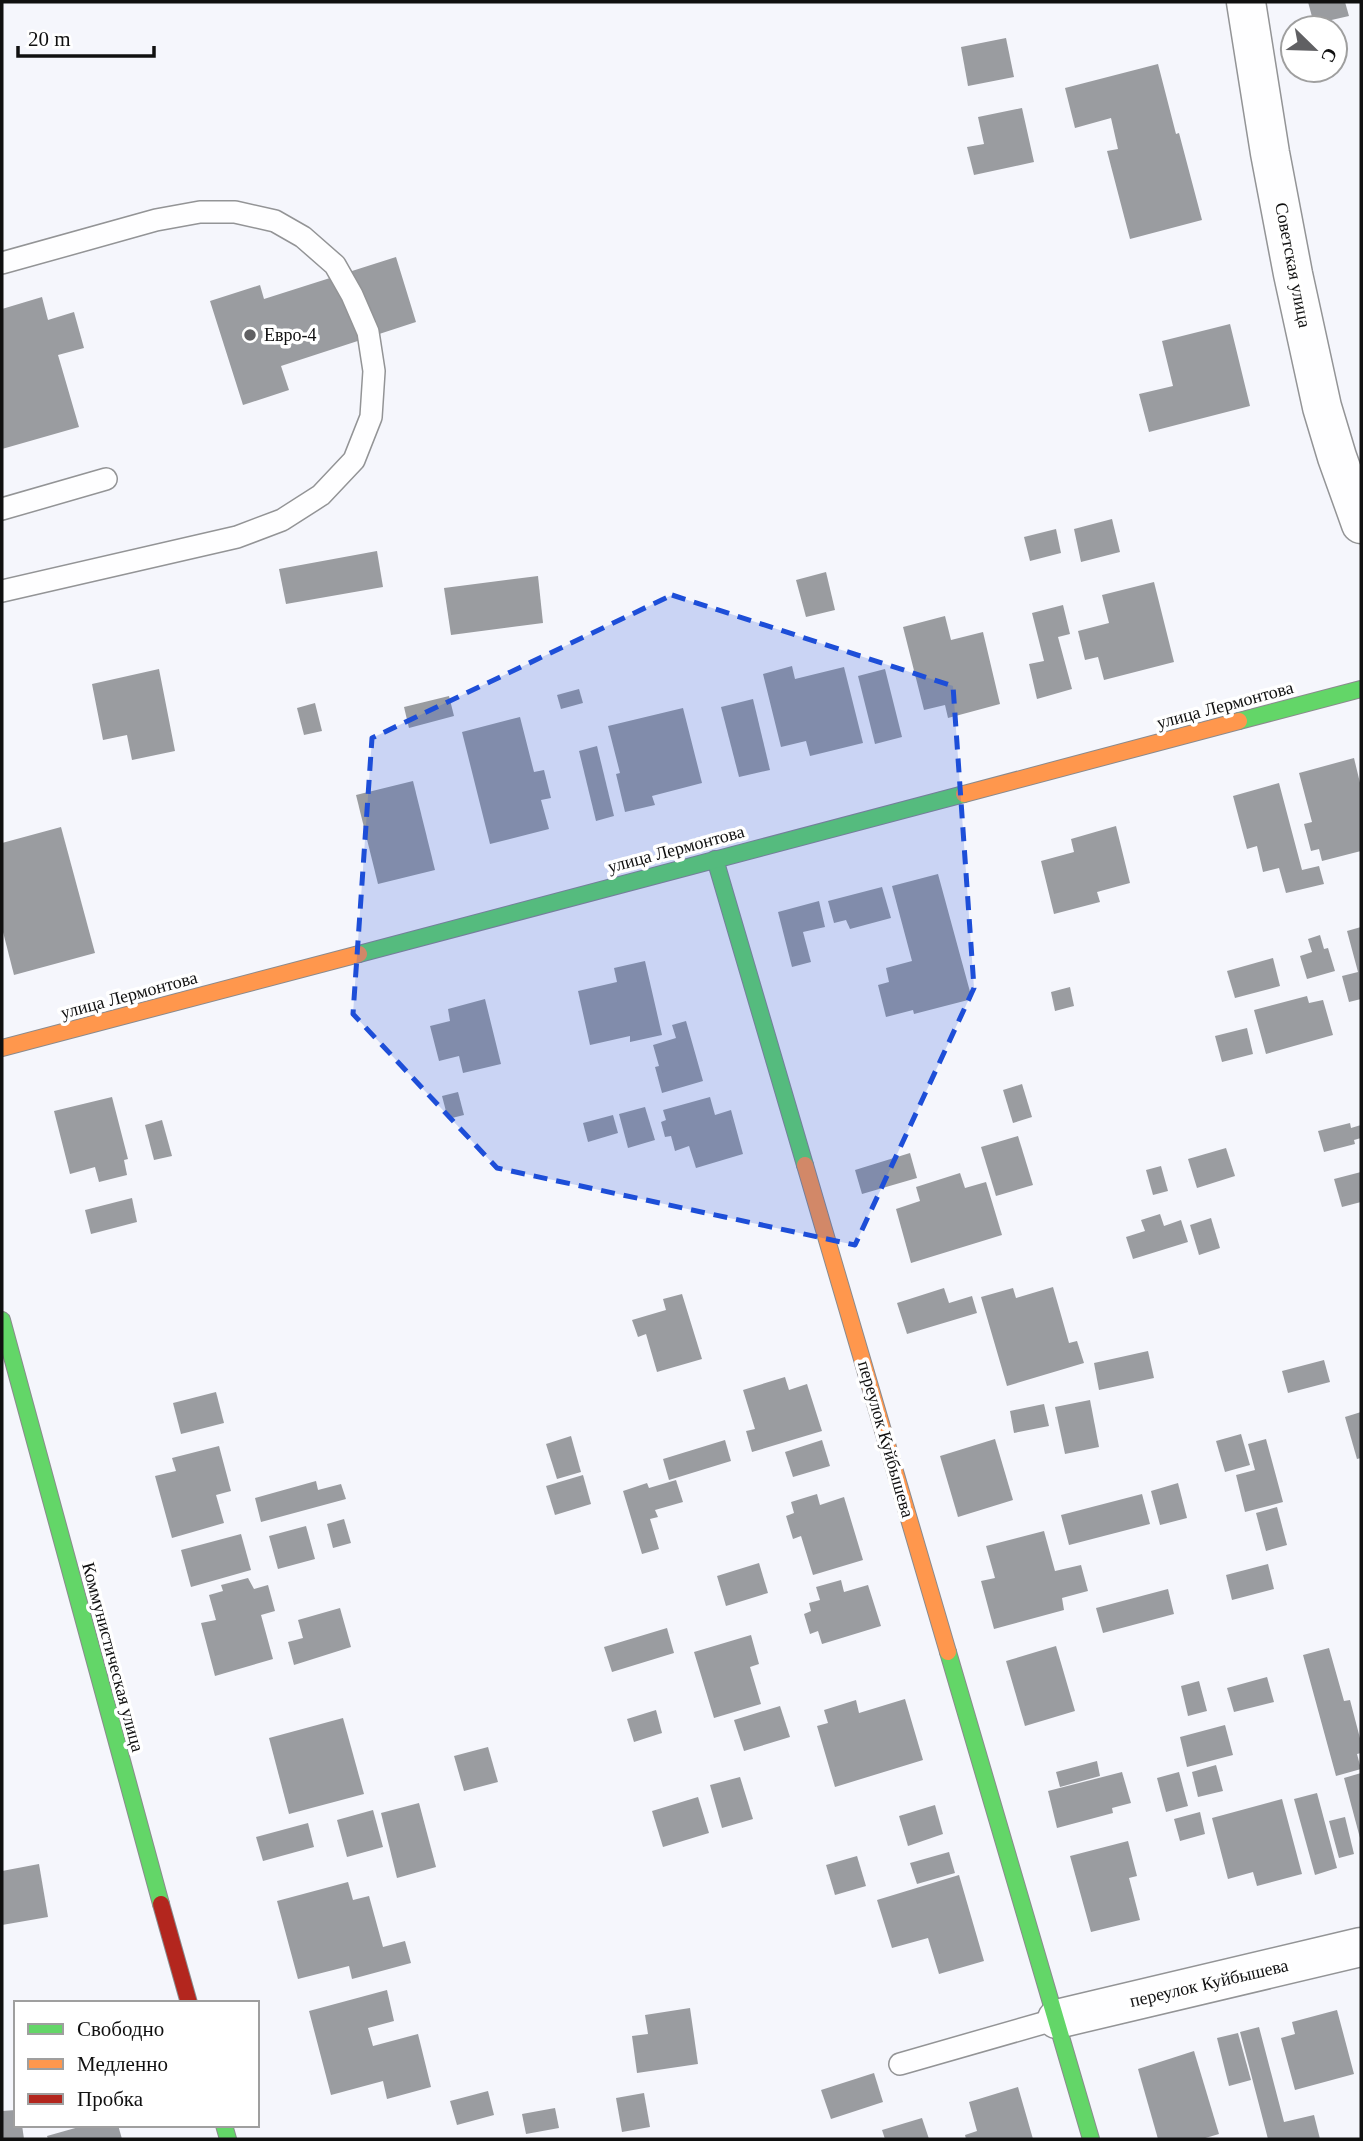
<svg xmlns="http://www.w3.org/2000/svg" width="1363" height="2141" font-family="'Times New Roman',serif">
	<rect width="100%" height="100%" fill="#f5f6fc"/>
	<g fill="#9a9ca0">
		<path d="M 1308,2 L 1345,2 L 1349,16 L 1314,24 Z"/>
		<path d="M 1006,38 L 1014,77 L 968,86 L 961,47 Z"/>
		<path d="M 1158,64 L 1176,134 L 1179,133 L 1202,220 L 1130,239 L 1107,151 L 1118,149 L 1111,118 L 1075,128 L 1065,88 Z"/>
		<path d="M 1022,108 L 1034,162 L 974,175 L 967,147 L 984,144 L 978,117 Z"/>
		<path d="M 396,257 L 416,322 L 281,366 L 289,390 L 243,405 L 210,301 L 260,285 L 264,299 Z"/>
		<path d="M 42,297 L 48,320 L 74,312 L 84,348 L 58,355 L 79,427 L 2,449 L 2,309 Z"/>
		<path d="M 1230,324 L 1250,406 L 1149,432 L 1139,394 L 1173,386 L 1162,341 Z"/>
		<path d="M 1112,519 L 1120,552 L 1081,562 L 1074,529 Z"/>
		<path d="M 1056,529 L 1061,553 L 1030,561 L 1024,537 Z"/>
		<path d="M 377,551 L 383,587 L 286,604 L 279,569 Z"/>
		<path d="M 826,572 L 835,610 L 806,617 L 796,580 Z"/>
		<path d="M 538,576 L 543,623 L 451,635 L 444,588 Z"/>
		<path d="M 1154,582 L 1174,662 L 1104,680 L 1098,657 L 1085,660 L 1078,631 L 1109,623 L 1102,595 Z"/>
		<path d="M 1063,605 L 1070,634 L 1058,637 L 1072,689 L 1037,699 L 1029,664 L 1044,661 L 1032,613 Z"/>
		<path d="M 945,616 L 951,640 L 983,632 L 1000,704 L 948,718 L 945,705 L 924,710 L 903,627 Z"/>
		<path d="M 792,666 L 795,679 L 844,667 L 863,743 L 810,756 L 806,741 L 781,747 L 763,674 Z"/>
		<path d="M 159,669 L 175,751 L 132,760 L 127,735 L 103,740 L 92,684 Z"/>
		<path d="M 885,669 L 902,737 L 875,744 L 858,676 Z"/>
		<path d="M 579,689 L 583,703 L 561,709 L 557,695 Z"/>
		<path d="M 449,696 L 454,716 L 409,728 L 404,707 Z"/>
		<path d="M 753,699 L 770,770 L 739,777 L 721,707 Z"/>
		<path d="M 315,703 L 322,731 L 304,735 L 297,708 Z"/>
		<path d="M 683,708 L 702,783 L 652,796 L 655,805 L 625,812 L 616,774 L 620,773 L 608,726 Z"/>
		<path d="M 520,717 L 534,772 L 544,770 L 551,798 L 541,800 L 549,829 L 490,844 L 462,732 Z"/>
		<path d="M 597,746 L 614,816 L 596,821 L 579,751 Z"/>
		<path d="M 1354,758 L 1361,787 L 1361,851 L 1322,861 L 1319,849 L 1311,851 L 1304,824 L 1312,822 L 1299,773 Z"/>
		<path d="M 413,781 L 435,870 L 378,884 L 356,795 Z"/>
		<path d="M 1279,783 L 1302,870 L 1319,866 L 1324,884 L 1286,893 L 1279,868 L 1263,872 L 1257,846 L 1247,849 L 1233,796 Z"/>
		<path d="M 1116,826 L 1130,883 L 1097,892 L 1100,902 L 1054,914 L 1041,861 L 1074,852 L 1071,839 Z"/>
		<path d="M 61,827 L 95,953 L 14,975 L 2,928 L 2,843 Z"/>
		<path d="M 938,874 L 972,999 L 914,1014 L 913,1010 L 886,1017 L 878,985 L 889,982 L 886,968 L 912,961 L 892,886 Z"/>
		<path d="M 882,887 L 891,918 L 850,929 L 846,920 L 834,923 L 828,901 Z"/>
		<path d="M 819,901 L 825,927 L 803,932 L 811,962 L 792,967 L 778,912 Z"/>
		<path d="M 1361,927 L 1361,999 L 1349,1002 L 1342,976 L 1358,972 L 1347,931 Z"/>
		<path d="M 1320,935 L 1324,949 L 1328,948 L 1335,971 L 1307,979 L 1300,956 L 1312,952 L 1308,939 Z"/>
		<path d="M 1273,958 L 1280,986 L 1235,998 L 1227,971 Z"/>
		<path d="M 645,961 L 662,1035 L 630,1042 L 630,1036 L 590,1045 L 578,991 L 617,982 L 614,968 Z"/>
		<path d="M 1070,987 L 1074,1006 L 1055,1011 L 1051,992 Z"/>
		<path d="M 1307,996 L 1309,1003 L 1323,1000 L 1333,1035 L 1266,1054 L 1254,1010 Z"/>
		<path d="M 485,999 L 501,1064 L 463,1073 L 459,1056 L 439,1061 L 430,1026 L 450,1021 L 448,1009 Z"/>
		<path d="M 686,1021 L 703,1081 L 662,1093 L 655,1067 L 659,1066 L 653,1045 L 676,1038 L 672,1025 Z"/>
		<path d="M 1247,1028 L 1253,1054 L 1222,1062 L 1215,1036 Z"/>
		<path d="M 1022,1084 L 1032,1117 L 1013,1123 L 1003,1090 Z"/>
		<path d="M 458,1092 L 464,1115 L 448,1119 L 442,1096 Z"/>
		<path d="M 112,1097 L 128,1159 L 124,1160 L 127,1175 L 99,1182 L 95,1167 L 70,1174 L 54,1111 Z"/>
		<path d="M 710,1097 L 715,1115 L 731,1110 L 743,1154 L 696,1168 L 689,1146 L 675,1151 L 671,1136 L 665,1137 L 661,1122 L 666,1120 L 663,1110 Z"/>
		<path d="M 645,1107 L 655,1140 L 628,1148 L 619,1114 Z"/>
		<path d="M 613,1115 L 618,1133 L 588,1142 L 583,1123 Z"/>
		<path d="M 162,1120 L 172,1156 L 154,1160 L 145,1125 Z"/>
		<path d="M 1350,1123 L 1351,1128 L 1361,1125 L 1361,1138 L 1354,1140 L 1355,1144 L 1324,1152 L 1318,1131 Z"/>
		<path d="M 1018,1136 L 1033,1185 L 996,1196 L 981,1147 Z"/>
		<path d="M 1226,1148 L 1235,1176 L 1197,1188 L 1188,1159 Z"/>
		<path d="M 910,1153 L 917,1178 L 862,1194 L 855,1170 Z"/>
		<path d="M 1161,1166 L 1168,1191 L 1153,1195 L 1146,1170 Z"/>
		<path d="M 1361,1172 L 1361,1202 L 1342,1207 L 1334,1179 Z"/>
		<path d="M 960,1173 L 965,1188 L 986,1182 L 1002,1235 L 911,1263 L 896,1209 L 920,1201 L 916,1187 Z"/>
		<path d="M 132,1198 L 137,1222 L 91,1234 L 85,1210 Z"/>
		<path d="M 1160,1214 L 1164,1226 L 1181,1220 L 1188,1242 L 1133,1259 L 1126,1237 L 1145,1231 L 1141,1220 Z"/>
		<path d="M 1211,1218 L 1220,1248 L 1199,1255 L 1190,1225 Z"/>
		<path d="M 1053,1287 L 1069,1343 L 1077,1341 L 1084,1363 L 1007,1386 L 981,1297 L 1013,1288 L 1016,1298 Z"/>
		<path d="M 944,1288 L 949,1303 L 972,1296 L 977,1313 L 907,1334 L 897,1303 Z"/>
		<path d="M 682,1294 L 702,1359 L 657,1372 L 646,1334 L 638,1337 L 632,1320 L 666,1310 L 663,1299 Z"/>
		<path d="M 1148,1351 L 1154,1378 L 1099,1390 L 1094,1363 Z"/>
		<path d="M 1324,1360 L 1330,1382 L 1288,1393 L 1282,1371 Z"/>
		<path d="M 785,1377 L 789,1390 L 807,1384 L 822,1431 L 752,1452 L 746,1431 L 755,1429 L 743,1390 Z"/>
		<path d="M 216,1392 L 224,1423 L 181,1434 L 173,1403 Z"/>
		<path d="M 1090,1400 L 1099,1447 L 1065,1454 L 1055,1407 Z"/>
		<path d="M 1044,1404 L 1049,1426 L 1014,1433 L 1010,1411 Z"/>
		<path d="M 1361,1412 L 1361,1458 L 1357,1459 L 1345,1417 Z"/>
		<path d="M 1241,1434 L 1250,1465 L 1225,1472 L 1216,1441 Z"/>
		<path d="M 571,1436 L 581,1472 L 557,1479 L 546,1444 Z"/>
		<path d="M 995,1439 L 1013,1500 L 958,1517 L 940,1456 Z"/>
		<path d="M 1266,1439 L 1283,1502 L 1245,1512 L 1236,1475 L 1255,1470 L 1248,1444 Z"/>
		<path d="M 725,1440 L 731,1461 L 669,1480 L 663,1459 Z"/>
		<path d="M 822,1440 L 830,1466 L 793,1477 L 785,1452 Z"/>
		<path d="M 219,1446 L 231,1491 L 216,1495 L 224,1523 L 172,1538 L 155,1476 L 176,1471 L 172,1458 Z"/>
		<path d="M 583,1475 L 591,1504 L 555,1515 L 546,1486 Z"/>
		<path d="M 676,1480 L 683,1502 L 655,1510 L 658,1517 L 650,1519 L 659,1549 L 642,1554 L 623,1491 L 647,1483 L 649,1488 Z"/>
		<path d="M 316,1481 L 318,1490 L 341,1484 L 346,1499 L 261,1522 L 255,1498 Z"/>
		<path d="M 1178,1483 L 1187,1518 L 1160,1525 L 1151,1491 Z"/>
		<path d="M 817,1494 L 820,1505 L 844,1497 L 863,1560 L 813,1575 L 801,1536 L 793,1539 L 786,1516 L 794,1513 L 791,1502 Z"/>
		<path d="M 1142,1494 L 1150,1524 L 1069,1545 L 1061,1515 Z"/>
		<path d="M 1277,1507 L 1287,1545 L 1266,1551 L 1256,1513 Z"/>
		<path d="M 344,1519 L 351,1543 L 333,1548 L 327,1524 Z"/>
		<path d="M 306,1526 L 315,1559 L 278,1569 L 269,1536 Z"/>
		<path d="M 1044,1531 L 1055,1571 L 1081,1565 L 1088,1591 L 1062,1598 L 1064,1610 L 994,1629 L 981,1581 L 995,1578 L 986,1546 Z"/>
		<path d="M 241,1534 L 251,1570 L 191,1587 L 181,1550 Z"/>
		<path d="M 759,1563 L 768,1593 L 726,1606 L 717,1576 Z"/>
		<path d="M 1268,1564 L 1274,1589 L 1232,1600 L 1226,1575 Z"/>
		<path d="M 248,1578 L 254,1589 L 268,1585 L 275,1611 L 261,1615 L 273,1659 L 215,1676 L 201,1623 L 216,1620 L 209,1595 L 223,1591 L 221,1585 Z"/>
		<path d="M 841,1580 L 844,1592 L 868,1585 L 881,1626 L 822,1644 L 818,1631 L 810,1634 L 804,1614 L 811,1611 L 809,1603 L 820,1600 L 816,1587 Z"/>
		<path d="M 1168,1589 L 1174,1614 L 1103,1633 L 1096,1608 Z"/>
		<path d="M 340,1608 L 351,1647 L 294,1665 L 288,1642 L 303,1638 L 298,1620 Z"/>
		<path d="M 667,1628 L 674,1653 L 612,1672 L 604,1647 Z"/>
		<path d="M 751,1635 L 759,1664 L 750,1667 L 761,1704 L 714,1718 L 694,1652 Z"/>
		<path d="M 1056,1646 L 1075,1711 L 1025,1726 L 1006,1661 Z"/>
		<path d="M 1329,1648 L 1344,1701 L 1350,1700 L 1361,1742 L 1361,1753 L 1357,1754 L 1361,1769 L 1336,1776 L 1303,1655 Z"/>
		<path d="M 1267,1677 L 1274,1702 L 1234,1712 L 1227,1688 Z"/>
		<path d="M 1199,1681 L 1207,1711 L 1188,1716 L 1181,1686 Z"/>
		<path d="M 905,1699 L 923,1760 L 835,1787 L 817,1726 L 828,1723 L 824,1710 L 856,1700 L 859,1713 Z"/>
		<path d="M 780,1706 L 790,1737 L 744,1751 L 734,1720 Z"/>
		<path d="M 656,1710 L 662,1733 L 634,1742 L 627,1719 Z"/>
		<path d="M 343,1718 L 364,1794 L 289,1814 L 269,1738 Z"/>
		<path d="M 1225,1725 L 1233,1755 L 1187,1767 L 1180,1737 Z"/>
		<path d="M 488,1747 L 498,1782 L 464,1791 L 454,1756 Z"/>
		<path d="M 1097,1761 L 1100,1776 L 1060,1787 L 1056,1772 Z"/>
		<path d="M 1216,1765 L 1223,1791 L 1198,1797 L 1192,1772 Z"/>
		<path d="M 1122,1772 L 1131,1803 L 1112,1808 L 1113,1813 L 1057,1828 L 1048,1791 Z"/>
		<path d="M 1179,1772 L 1188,1806 L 1166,1812 L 1157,1778 Z"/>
		<path d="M 1361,1773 L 1361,1838 L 1360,1838 L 1344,1778 Z"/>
		<path d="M 740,1777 L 753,1819 L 722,1828 L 710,1785 Z"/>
		<path d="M 1317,1793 L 1337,1868 L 1315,1875 L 1294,1799 Z"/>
		<path d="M 698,1797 L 709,1833 L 663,1847 L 652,1811 Z"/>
		<path d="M 1282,1799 L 1302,1874 L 1257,1886 L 1253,1872 L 1228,1879 L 1212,1818 Z"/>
		<path d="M 419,1803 L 436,1867 L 397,1878 L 381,1813 Z"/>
		<path d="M 935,1805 L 943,1834 L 908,1846 L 899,1816 Z"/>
		<path d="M 373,1810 L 383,1847 L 347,1857 L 337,1820 Z"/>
		<path d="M 1200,1812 L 1205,1834 L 1180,1841 L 1174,1819 Z"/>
		<path d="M 1345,1817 L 1354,1854 L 1339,1858 L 1329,1821 Z"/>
		<path d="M 308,1823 L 314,1847 L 263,1861 L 256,1837 Z"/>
		<path d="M 1128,1841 L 1137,1876 L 1129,1878 L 1140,1920 L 1091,1932 L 1070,1856 Z"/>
		<path d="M 949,1852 L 955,1873 L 917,1884 L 910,1863 Z"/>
		<path d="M 857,1856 L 866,1886 L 835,1895 L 826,1865 Z"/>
		<path d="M 39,1864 L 48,1917 L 2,1925 L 2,1871 Z"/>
		<path d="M 959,1875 L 984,1961 L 939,1974 L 928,1938 L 892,1948 L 877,1900 Z"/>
		<path d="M 348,1882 L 353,1900 L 369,1896 L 383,1947 L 405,1941 L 411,1963 L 352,1979 L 349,1966 L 298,1979 L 277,1901 Z"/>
		<path d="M 387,1990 L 394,2021 L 368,2028 L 373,2046 L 418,2034 L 431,2087 L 387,2099 L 383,2081 L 331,2095 L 309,2011 Z"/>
		<path d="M 690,2008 L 698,2064 L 637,2073 L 632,2036 L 648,2034 L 645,2015 Z"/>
		<path d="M 1337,2010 L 1354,2074 L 1295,2090 L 1281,2038 L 1295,2034 L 1292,2022 Z"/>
		<path d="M 1259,2027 L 1284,2122 L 1314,2115 L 1320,2139 L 1268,2139 L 1240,2032 Z"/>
		<path d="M 1238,2033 L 1251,2080 L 1229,2086 L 1217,2038 Z"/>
		<path d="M 1194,2051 L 1219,2134 L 1202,2139 L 1158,2139 L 1138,2069 Z"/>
		<path d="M 874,2073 L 883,2102 L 831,2119 L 821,2090 Z"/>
		<path d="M 1018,2087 L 1033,2139 L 966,2139 L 965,2135 L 977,2131 L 969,2102 Z"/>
		<path d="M 488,2091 L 494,2115 L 457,2125 L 450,2101 Z"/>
		<path d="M 644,2093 L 650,2127 L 622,2132 L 616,2098 Z"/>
		<path d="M 555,2108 L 559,2128 L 526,2134 L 522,2114 Z"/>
		<path d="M 16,2110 L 16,2125 L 22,2125 L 24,2139 L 2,2139 L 2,2111 Z"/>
		<path d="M 922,2118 L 929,2139 L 885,2139 L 882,2130 Z"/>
		<path d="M 86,2125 L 118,2125 L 122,2139 L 48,2139 L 47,2136 Z"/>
	</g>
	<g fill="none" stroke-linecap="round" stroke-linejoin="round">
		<g stroke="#939496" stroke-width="24">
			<g id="lane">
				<path d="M 2,263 L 156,220 L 200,212 L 235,212 L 275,221 L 303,237 L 335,265 L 352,295 L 368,332 L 374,371 L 371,417 L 354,460 L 321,495 L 282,520 L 237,537 L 2,591"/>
				<path d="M 2,509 L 106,479"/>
				<path d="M 900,2064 L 1057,2019"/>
			</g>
		</g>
		<g stroke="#939496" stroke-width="41">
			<g id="street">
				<path d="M 1246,2 L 1270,153 L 1293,274 L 1322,407 L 1337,457 L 1361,524"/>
				<path d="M 1057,2019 L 1361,1947"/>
			</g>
		</g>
		<g stroke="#8a8a8d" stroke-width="18">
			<g id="fast">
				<path d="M 1239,721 L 1361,689"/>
				<path d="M 715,859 L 805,1165"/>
				<path d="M 359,954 L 964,794"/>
				<path d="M 2,1320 L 161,1904"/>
				<path d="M 948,1652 L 1091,2139"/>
				<path d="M 224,2125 L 228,2139"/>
			</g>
		</g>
		<g stroke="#8a8a8d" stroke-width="18">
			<g id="slow">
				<path d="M 964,794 L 1239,721"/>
				<path d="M 2,1048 L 359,954"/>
				<path d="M 805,1165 L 948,1652"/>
			</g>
		</g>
		<g stroke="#8a8a8d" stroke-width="18">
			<path id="jam" d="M 161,1904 L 189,2003"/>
		</g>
		<use href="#lane" stroke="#fefeff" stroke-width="21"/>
		<use href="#street" stroke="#fefeff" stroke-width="38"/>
		<use href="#fast" stroke="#63d668" stroke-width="16"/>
		<use href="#slow" stroke="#ff974d" stroke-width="16"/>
		<use href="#jam" stroke="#b3261e" stroke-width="16"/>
	</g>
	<path fill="#1d4ed8" fill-opacity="0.2" stroke="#1d4ed8" stroke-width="5" stroke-dasharray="14 9" stroke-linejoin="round" d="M 672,595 L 953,686 L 974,988 L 855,1245 L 497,1168 L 353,1014 L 372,738 Z"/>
	<circle fill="#606063" stroke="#fff" stroke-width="2.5" cx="250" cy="335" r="7"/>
	<g text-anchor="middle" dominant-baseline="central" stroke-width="7" stroke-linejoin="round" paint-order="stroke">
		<g font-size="18" fill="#101010" stroke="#fff">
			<text transform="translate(1293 265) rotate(79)">Советская улица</text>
			<text transform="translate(1225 705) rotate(-15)">улица Лермонтова</text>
			<text transform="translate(676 849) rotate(-15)">улица Лермонтова</text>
			<text transform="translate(129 995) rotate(-15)">улица Лермонтова</text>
			<text transform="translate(886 1439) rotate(74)">переулок Куйбышева</text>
			<text transform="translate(113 1657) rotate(75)">Коммунистическая улица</text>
			<text transform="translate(1209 1983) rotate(-13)">переулок Куйбышева</text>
		</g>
		<g font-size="18" fill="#101010" stroke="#fff" text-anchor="start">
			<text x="264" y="335">Евро-4</text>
		</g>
	</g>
	<rect width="1363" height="2141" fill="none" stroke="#101010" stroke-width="7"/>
	<rect x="14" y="2001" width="245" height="126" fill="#ffffff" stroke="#9f9f9f" stroke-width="2"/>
	<rect x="28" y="2024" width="35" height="10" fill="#63d668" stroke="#9f9f9f" stroke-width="2"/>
	<text x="77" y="2036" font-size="21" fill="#101010">Свободно</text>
	<rect x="28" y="2059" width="35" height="10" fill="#ff974d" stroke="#9f9f9f" stroke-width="2"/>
	<text x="77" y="2071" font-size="21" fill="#101010">Медленно</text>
	<rect x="28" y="2094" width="35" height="10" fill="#b3261e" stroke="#9f9f9f" stroke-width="2"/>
	<text x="77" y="2106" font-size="21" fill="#101010">Пробка</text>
	<g transform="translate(1314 49) rotate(113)"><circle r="33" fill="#ffffff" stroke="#9f9f9f" stroke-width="2"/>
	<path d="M0-5L12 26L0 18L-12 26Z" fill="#606063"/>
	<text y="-10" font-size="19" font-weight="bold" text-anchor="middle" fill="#101010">С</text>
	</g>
	<path d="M18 46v10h136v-10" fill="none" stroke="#101010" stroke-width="3.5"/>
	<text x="28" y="46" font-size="21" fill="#101010" stroke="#ffffff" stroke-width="5" paint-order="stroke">20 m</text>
</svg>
